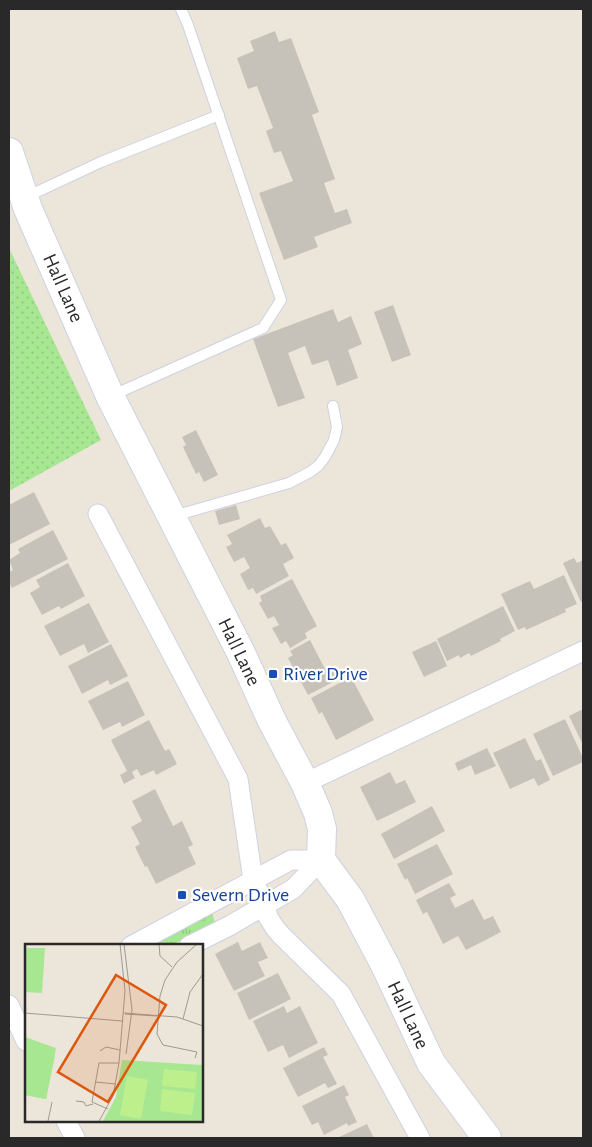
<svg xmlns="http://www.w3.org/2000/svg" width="592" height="1147" font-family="'Alegreya Sans',sans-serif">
	<defs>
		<pattern id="grass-tufts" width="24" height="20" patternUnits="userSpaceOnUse" patternTransform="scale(1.25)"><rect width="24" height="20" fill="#a8e792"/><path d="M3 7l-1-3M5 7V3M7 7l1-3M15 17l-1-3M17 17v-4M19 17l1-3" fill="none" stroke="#91c67e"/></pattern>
		<pattern id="park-dots" width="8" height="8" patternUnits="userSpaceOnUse" patternTransform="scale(1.25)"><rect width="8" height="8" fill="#a8e792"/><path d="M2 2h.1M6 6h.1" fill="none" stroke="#91c67e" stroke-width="1.8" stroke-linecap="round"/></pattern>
	</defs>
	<rect width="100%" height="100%" fill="#ece5d9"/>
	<path fill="url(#grass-tufts)" d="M 212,912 L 215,923 L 170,946 L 148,946 Z"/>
	<path fill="url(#park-dots)" d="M 9,248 L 101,440 L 9,491 Z"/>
	<g fill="#c7c2b9">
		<path d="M 275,31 L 279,42 L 291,38 L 319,112 L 312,115 L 335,179 L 324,183 L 335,213 L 347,209 L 352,223 L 314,237 L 318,247 L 284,260 L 259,193 L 293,181 L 281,151 L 274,153 L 266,131 L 273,128 L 257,86 L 248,89 L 237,58 L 254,51 L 250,41 Z"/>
		<path d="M 393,305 L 411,355 L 392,362 L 374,312 Z"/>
		<path d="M 333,309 L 338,322 L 351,316 L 362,344 L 348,350 L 358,378 L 337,386 L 328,360 L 312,365 L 305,346 L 288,353 L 305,398 L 278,407 L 253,339 Z"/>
		<path d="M 196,430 L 218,475 L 204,482 L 199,472 L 196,474 L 183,447 L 186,445 L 182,437 Z"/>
		<path d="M 34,492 L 50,524 L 9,545 L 9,505 Z"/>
		<path d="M 236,505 L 240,519 L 219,525 L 215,511 Z"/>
		<path d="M 260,518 L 265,528 L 270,526 L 281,545 L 286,543 L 294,558 L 283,564 L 289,576 L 256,594 L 253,588 L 248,590 L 240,574 L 250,568 L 244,557 L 234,562 L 226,547 L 232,544 L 227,535 Z"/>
		<path d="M 53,530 L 68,559 L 12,588 L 9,582 L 9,572 L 13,570 L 9,560 L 20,553 L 18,549 Z"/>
		<path d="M 574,558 L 577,563 L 583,560 L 583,601 L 581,602 L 563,563 Z"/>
		<path d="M 68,563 L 85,596 L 61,609 L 59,606 L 42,615 L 30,593 L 40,587 L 36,580 Z"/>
		<path d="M 564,575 L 577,604 L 565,609 L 566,612 L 526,630 L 525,627 L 518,630 L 501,594 L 530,581 L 534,589 Z"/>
		<path d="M 292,579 L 317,626 L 305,633 L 307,638 L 290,648 L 286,641 L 281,644 L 272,628 L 279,625 L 274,616 L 268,619 L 259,603 L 262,601 L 260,596 Z"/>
		<path d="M 89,603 L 109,642 L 88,653 L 84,644 L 60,656 L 44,626 Z"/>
		<path d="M 503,606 L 515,631 L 500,639 L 501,641 L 471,656 L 469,653 L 460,658 L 459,655 L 447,661 L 437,639 Z"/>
		<path d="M 310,640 L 325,669 L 332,665 L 339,679 L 308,695 L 288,658 L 293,655 L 290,651 Z"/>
		<path d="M 436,641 L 447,666 L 424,677 L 412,652 Z"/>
		<path d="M 111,644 L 128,676 L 110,685 L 108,680 L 82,694 L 68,666 Z"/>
		<path d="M 351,677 L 374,720 L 336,740 L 322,712 L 319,714 L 311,698 Z"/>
		<path d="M 128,681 L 145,715 L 122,727 L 120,722 L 103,730 L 88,701 Z"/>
		<path d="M 583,709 L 583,745 L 569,716 Z"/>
		<path d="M 565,719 L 583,758 L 583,762 L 553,776 L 533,734 Z"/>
		<path d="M 149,720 L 165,751 L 169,749 L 177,764 L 156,775 L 154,770 L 141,776 L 137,769 L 132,772 L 135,778 L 124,784 L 120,775 L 127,771 L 111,740 Z"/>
		<path d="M 525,738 L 536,761 L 541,759 L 550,780 L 538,786 L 534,778 L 510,789 L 493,753 Z"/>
		<path d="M 487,748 L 496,766 L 475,775 L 471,765 L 458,771 L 455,763 Z"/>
		<path d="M 390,772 L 396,784 L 405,780 L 416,802 L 377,821 L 360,787 Z"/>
		<path d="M 155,789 L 173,826 L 182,821 L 193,845 L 188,847 L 196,864 L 156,884 L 147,866 L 145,867 L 135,847 L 140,844 L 131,827 L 142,821 L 132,801 Z"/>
		<path d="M 432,806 L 445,831 L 394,859 L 381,834 Z"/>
		<path d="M 437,844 L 453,874 L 415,894 L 407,878 L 405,880 L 397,864 Z"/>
		<path d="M 449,883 L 456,895 L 450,898 L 455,908 L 473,899 L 484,920 L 493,916 L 501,932 L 466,950 L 458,936 L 443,944 L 427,912 L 423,914 L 416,900 Z"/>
		<path d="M 238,942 L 242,951 L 260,942 L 268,958 L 258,962 L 265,976 L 234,991 L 215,954 Z"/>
		<path d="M 278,973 L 291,999 L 249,1020 L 237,993 Z"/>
		<path d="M 284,1006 L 287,1013 L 300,1006 L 318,1043 L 289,1058 L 283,1045 L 268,1052 L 253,1021 Z"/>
		<path d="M 324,1047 L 328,1055 L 323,1057 L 337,1084 L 328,1088 L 325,1083 L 298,1097 L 283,1068 Z"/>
		<path d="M 344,1085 L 349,1095 L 345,1097 L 357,1122 L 348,1126 L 347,1123 L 324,1135 L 318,1122 L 312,1125 L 302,1106 Z"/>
		<path d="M 367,1124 L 374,1138 L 337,1138 Z"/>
	</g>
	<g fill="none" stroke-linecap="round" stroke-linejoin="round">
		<g stroke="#ced1e3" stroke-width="12">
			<g id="lane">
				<path d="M 26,197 L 101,162 L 219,115"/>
				<path d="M 111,396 L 263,328 L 281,300 L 188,25 L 181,9"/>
				<path d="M 174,516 L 289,483 L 310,472 L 318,466 L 325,457 L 334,440 L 337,427 L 333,406"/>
			</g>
		</g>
		<g stroke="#ced1e3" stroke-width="21">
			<g id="street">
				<path d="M 98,514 L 238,779 L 253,880 L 265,905 L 268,917 L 275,928 L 282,936 L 341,994 L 420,1138"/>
				<path d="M 305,783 L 583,651"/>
				<path d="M 131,946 L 291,860 L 321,860"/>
				<path d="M 189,946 L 229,926 L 293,889 L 321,860"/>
				<path d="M 9,1005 L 26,1041"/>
				<path d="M 66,1121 L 75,1138"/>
			</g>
		</g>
		<g stroke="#ced1e3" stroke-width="30">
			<path id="secondary" d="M 9,152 L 28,209 L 110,396 L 241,653 L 272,721 L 305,783 L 318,813 L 322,829 L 321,860 L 350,899 L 385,965 L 431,1063 L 487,1138"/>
		</g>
		<use href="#lane" stroke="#fff" stroke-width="10"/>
		<use href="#street" stroke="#fff" stroke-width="19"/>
		<use href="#secondary" stroke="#fff" stroke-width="28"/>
	</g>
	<g fill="#1a4fb4" stroke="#fff" stroke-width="2">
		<rect x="268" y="669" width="10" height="10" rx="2.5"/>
		<rect x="177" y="890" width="10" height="10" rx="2.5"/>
	</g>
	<g text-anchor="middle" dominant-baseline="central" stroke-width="4.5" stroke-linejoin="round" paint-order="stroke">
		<g font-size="20" fill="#292929" stroke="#fff">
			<text transform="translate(63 288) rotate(66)">Hall Lane</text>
			<text transform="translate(239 652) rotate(64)">Hall Lane</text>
			<text transform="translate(408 1015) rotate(65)">Hall Lane</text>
		</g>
		<g font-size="20" fill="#164399" stroke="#fff" text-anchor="start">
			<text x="283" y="674">River Drive</text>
			<text x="192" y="895">Severn Drive</text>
		</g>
	</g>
	<g transform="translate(25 944)">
		<rect width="178" height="178" fill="#ece5d9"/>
		<path d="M 0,4 L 20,4 L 17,49 L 0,48 ZM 0,93 L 31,104 L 21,155 L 0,151 Z" fill="#a8e792"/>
		<path d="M 30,111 L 21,155 L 0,151 L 1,127 L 7,117 Z" fill="#a8e792"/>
		<path d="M 97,116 L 177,121 L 177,177 L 78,177 L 91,153 Z" fill="#a8e792"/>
		<path d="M 139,125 L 172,128 L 170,145 L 137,142 ZM 102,132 L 123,136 L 116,175 L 95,171 ZM 137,145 L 170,149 L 167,171 L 135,167 Z" fill="#beef8d"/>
		<path fill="none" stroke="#9e9a93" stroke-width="1" d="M 99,0 L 107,66 L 101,110M 134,0 L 135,12 L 147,23M 0,69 L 97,77M 99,69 L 152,73 L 178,82M 100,70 L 132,72M 158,75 L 165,48 L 178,30M 75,107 L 81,103 L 95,106M 170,114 L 172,108 L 138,101 L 132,90 L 135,52 L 140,36 L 152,18 L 172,0M 70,138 L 91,140M 51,157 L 59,158 L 61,162 L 68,160M 83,165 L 67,158 L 74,119 L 94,119M 23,177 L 27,158M 74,177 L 88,152 L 94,119 L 100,47 L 95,0"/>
		<path fill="#de570d" fill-opacity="0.15" stroke="#de570d" stroke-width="2.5" d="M 91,31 L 141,61 L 83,158 L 33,128 Z"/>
		<rect width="178" height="178" fill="none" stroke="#292929" stroke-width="2.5"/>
	</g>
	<rect width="592" height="1147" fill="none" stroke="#292929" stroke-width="20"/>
</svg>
